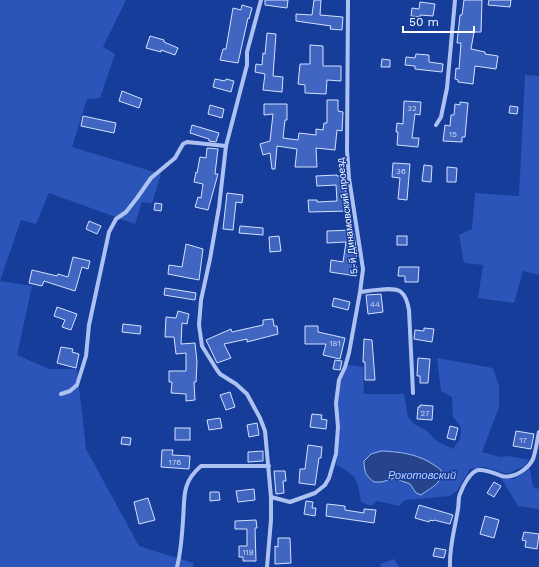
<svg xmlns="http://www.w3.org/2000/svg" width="539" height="567" font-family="'Work Sans',sans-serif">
	<rect width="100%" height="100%" fill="#173d9b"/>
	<g fill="#2b55b9" fill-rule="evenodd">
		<path d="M 0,0 L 126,0 L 103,47 L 115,54 L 100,98 L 87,99 L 72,147 L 161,174 L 152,203 L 142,202 L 135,224 L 49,193 L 36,224 L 21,220 L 0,281 Z"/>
		<path d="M 525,75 L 539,76 L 539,275 L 523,271 L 514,303 L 478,298 L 483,265 L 464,263 L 459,235 L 472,229 L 475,193 L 519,196 Z"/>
		<path d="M 0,281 L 32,286 L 17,355 L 49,369 L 77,369 L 86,449 L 139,546 L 193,563 L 193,567 L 0,567 Z"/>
		<path d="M 437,358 L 493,368 L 499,386 L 499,407 L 482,452 L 500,457 L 509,456 L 529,460 L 524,466 L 510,473 L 504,473 L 484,467 L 470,469 L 457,491 L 449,496 L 405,500 L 399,506 L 377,501 L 371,506 L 361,502 C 358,480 357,475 336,465 L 338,455 L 340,427 L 338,402 L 340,385 L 347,365 L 363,367 L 364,394 L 404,394 L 408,417 L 414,424 L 427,431 L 437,441 L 453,449 L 460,439 L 461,427 L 453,417 L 452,397 L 441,391 ZM 381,451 C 404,452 422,455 441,470 L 429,489 L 421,495 L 416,493 L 410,484 L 394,478 Z"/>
		<path d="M 530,469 L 533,487 L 539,489 L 539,511 L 538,509 L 518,506 L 501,478 L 514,479 Z"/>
		<path d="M 394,559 L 399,567 L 381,567 L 380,564 Z"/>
	</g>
	<path fill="#27438a" stroke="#a0baf4" d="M 381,451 C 405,452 422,455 441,470 C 443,484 431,487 421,495 L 416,493 L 410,484 L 394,478 L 382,482 L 374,482 C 366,476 364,472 364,461 L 371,454 Z"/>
	<g fill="#4066c2" stroke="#d5e1fc">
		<path d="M 265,0 L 288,0 L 287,8 L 265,5 Z"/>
		<path d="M 314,0 L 321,0 L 320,15 L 343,17 L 342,30 L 330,29 L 331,26 L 296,21 L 296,14 L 312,15 Z"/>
		<path d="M 464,0 L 482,0 L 481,32 L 474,32 L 471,49 L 485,52 L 485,54 L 498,56 L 496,69 L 475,66 L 473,84 L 458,82 L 458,80 L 455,79 L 456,68 L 459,69 L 461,43 L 457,43 L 460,15 L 462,15 Z"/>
		<path d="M 489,0 L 511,0 L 510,7 L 488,5 Z"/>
		<path d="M 420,2 L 435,4 L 433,16 L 420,15 L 420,17 L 411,16 L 412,8 L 419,9 Z"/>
		<path d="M 242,5 L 252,8 L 249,19 L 248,18 L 238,63 L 220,60 L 223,49 L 226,49 L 233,8 L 241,10 Z"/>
		<path d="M 267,33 L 276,34 L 273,76 L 283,77 L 282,92 L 263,90 L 265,74 L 255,72 L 256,64 L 262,65 L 263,53 L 265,54 Z"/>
		<path d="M 150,36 L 164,40 L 164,42 L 178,48 L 175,55 L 161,50 L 161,52 L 146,48 Z"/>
		<path d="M 310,45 L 323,46 L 323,66 L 341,66 L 341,81 L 327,80 L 326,94 L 305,93 L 305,85 L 298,84 L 300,64 L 310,64 Z"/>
		<path d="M 416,54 L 429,55 L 429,62 L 443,64 L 442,72 L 415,69 L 415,66 L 405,65 L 406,57 L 415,58 Z"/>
		<path d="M 382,59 L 390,60 L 390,67 L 381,67 Z"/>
		<path d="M 215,79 L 225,81 L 226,79 L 234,81 L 231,92 L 213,87 Z"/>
		<path d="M 122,91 L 142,99 L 139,108 L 119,101 Z"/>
		<path d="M 327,100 L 338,100 L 338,111 L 343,112 L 342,131 L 337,130 L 335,150 L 316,148 L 317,167 L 295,167 L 297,149 L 277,146 L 275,169 L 272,169 L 270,153 L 263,155 L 260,144 L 270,141 L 273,114 L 264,115 L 264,104 L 287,104 L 287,120 L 285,120 L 283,138 L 298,140 L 299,133 L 316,135 L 316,129 L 323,130 L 324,123 L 327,123 Z"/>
		<path d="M 404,101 L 421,102 L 420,115 L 415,114 L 412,138 L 419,138 L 418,147 L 397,145 L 398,132 L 396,132 L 397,123 L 403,124 Z"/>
		<path d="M 460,102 L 468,103 L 465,137 L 462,137 L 462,142 L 443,141 L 445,125 L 450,126 L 451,115 L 454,115 L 455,104 L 460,105 Z"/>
		<path d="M 210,105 L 224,109 L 222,118 L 208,114 Z"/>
		<path d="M 510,106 L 518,107 L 517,114 L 509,113 Z"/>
		<path d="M 83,116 L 116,123 L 114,133 L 81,126 Z"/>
		<path d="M 192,125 L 219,133 L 216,142 L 209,141 L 209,139 L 190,133 Z"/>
		<path d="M 207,148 L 218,149 L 215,174 L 218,174 L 208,210 L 195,207 L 198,197 L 201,198 L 203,184 L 194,182 L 196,172 L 197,173 L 200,157 L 206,158 Z"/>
		<path d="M 393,163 L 410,164 L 407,200 L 398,199 L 400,178 L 392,177 Z"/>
		<path d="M 424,165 L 432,166 L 431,182 L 422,181 Z"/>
		<path d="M 447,167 L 457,168 L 456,182 L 447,182 Z"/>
		<path d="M 337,175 L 337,176 L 345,176 L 346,196 L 348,196 L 350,211 L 309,212 L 308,200 L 317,200 L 317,202 L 337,201 L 336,185 L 317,186 L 316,176 Z"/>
		<path d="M 227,193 L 243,195 L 242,203 L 236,202 L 233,230 L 223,229 Z"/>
		<path d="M 155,203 L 162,204 L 161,211 L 154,210 Z"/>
		<path d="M 89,221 L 101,226 L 97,234 L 86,229 Z"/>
		<path d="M 240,226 L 263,228 L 263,235 L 239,233 Z"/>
		<path d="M 353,230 L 357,253 L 355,267 L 357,267 L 356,276 L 330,272 L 331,260 L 343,262 L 346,242 L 327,243 L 327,231 Z"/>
		<path d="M 279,236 L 281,251 L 270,252 L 269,237 Z"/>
		<rect x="397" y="236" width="10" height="9"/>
		<path d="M 186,244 L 203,249 L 199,280 L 168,274 L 169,265 L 182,267 Z"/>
		<path d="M 73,257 L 90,261 L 88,269 L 82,267 L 75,291 L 44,281 L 42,286 L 29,283 L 32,270 L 57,276 L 58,274 L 68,277 Z"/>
		<path d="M 399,267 L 419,267 L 418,282 L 405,282 L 405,276 L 398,276 Z"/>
		<path d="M 165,288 L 196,293 L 195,300 L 164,295 Z"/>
		<path d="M 381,294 L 383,312 L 368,314 L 366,295 Z"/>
		<path d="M 334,298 L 350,302 L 348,310 L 332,306 Z"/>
		<path d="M 57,307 L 77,314 L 71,330 L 62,327 L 65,320 L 54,316 Z"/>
		<path d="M 178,311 L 189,314 L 187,324 L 182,323 L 181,344 L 195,343 L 197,362 L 196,382 L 194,382 L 195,400 L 186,401 L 186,394 L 171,393 L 172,382 L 169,382 L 169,371 L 186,371 L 186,353 L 176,354 L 174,337 L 165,337 L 166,317 L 176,318 Z"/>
		<path d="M 273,319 L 274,326 L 277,326 L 278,334 L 247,342 L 247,339 L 224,344 L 231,358 L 217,363 L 206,340 L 231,329 L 232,332 L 263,325 L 263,320 Z"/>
		<path d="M 123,324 L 141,326 L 140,334 L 122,332 Z"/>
		<path d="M 305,326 L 318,326 L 318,332 L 345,338 L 340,359 L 323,355 L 326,344 L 305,344 Z"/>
		<path d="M 424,328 L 434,329 L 432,342 L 414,339 L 415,330 L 424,331 Z"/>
		<path d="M 364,339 L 372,340 L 375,380 L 365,380 L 365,362 L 363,362 Z"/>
		<path d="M 61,347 L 73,349 L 72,352 L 79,354 L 76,368 L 57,363 Z"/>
		<path d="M 418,358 L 430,359 L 428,383 L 420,383 L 420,376 L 417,376 Z"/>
		<path d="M 335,360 L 342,361 L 340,370 L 333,369 Z"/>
		<path d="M 230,392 L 235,407 L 226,410 L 220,395 Z"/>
		<path d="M 420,405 L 433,406 L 432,420 L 417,419 L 418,407 L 420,407 Z"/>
		<path d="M 312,414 L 322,415 L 321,419 L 327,420 L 326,429 L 310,427 Z"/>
		<path d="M 220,418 L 222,428 L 209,430 L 207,420 Z"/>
		<path d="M 257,423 L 259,435 L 249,437 L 247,425 Z"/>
		<path d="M 450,426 L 458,428 L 455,440 L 447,438 Z"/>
		<rect x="175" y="428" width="15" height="12"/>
		<path d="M 516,431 L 534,434 L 531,449 L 513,446 Z"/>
		<path d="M 122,437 L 131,438 L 130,445 L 121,444 Z"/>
		<path d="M 308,445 L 322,447 L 321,458 L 319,458 L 315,485 L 299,483 L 300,469 L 305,469 Z"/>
		<path d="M 162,450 L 173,450 L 172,455 L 190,456 L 189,469 L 161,467 Z"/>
		<path d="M 263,451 L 263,461 L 248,462 L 248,452 Z"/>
		<path d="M 274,471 L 285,471 L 286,481 L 283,481 L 284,493 L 276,494 Z"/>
		<path d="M 494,482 L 501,486 L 494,497 L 487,493 Z"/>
		<path d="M 254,489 L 255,500 L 238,502 L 236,491 Z"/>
		<path d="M 210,492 L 219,492 L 220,500 L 210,501 Z"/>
		<path d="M 148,498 L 155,520 L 139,524 L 134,502 Z"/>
		<path d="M 306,501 L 313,502 L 312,508 L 316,508 L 315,516 L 304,514 Z"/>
		<path d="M 327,504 L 345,506 L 345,510 L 364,513 L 364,509 L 376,510 L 374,523 L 326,516 Z"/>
		<path d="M 419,505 L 453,515 L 450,524 L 434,520 L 433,521 L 430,520 L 429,522 L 415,518 Z"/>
		<path d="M 485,516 L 499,520 L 494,538 L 480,534 Z"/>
		<path d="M 256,520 L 257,528 L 255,528 L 256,561 L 243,561 L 243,557 L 239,557 L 239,546 L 247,546 L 247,529 L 235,529 L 235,521 Z"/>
		<path d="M 524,532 L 539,534 L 537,549 L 525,547 L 526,541 L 522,540 Z"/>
		<path d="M 278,538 L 290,538 L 291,563 L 275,564 L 275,546 L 278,547 Z"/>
		<path d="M 435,548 L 446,550 L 444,558 L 433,556 Z"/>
	</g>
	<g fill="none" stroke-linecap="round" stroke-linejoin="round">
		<g stroke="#aec2f2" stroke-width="4">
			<path d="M 261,0 L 247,52 L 247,65 L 226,146 L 219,207 L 210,259 L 201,300 L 199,325 L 202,346 L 217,370 L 220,374 L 236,384 L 247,394 L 260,418 L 265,431 L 271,497 L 271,520 L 267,567"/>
			<path d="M 436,125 L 441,117 L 447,88 L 455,0"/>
			<path d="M 360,292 C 369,291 394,286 401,292 C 406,296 408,304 409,310 L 413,393"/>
			<path d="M 61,394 L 70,391 L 77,385 L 86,356 L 89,325 L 109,232 L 116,219 L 126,212 L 137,198 L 151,178 L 175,158 L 183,144 L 187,142 L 226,146"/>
			<path d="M 271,497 L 290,502 L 315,493 L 325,485 L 329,478 L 336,454 L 338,427 L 336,403 L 339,380 L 345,367 L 349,353 L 360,292 L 363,269 L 349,178 L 347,150 L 348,0"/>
			<path d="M 177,567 C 181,552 182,536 183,520 C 185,498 181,483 201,466 L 269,466"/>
			<path d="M 450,567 C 449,547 455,528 458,509 C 459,504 458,498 460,494 C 463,486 470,472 478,470 C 487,469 495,474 502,476 C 514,479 528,469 533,459 C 536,451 537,440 539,432"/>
		</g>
	</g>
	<g text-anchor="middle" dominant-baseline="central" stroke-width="3" stroke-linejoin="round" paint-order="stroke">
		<g font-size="8" fill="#cfd9f0">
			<text x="412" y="108">32</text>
			<text x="453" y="134">15</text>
			<text x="401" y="171">36</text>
			<text x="375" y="304">44</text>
			<text x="335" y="343">181</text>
			<text x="425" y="413">27</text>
			<text x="523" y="440">17</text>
			<text x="175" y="462">176</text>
			<text x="248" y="552">119</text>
		</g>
		<g font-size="10" fill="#fff" stroke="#173d9b">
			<text transform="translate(347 216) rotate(-97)">5-й Динамовский проезд</text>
		</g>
		<g font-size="11" font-style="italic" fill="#bacdf8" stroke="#173d9b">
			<text x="422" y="475">Рокотовский</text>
		</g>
	</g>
	<path d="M403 26v6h71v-6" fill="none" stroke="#ffffff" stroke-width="2"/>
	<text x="409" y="26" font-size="12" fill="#ffffff" stroke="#173d9b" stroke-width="3" paint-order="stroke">50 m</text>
</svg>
